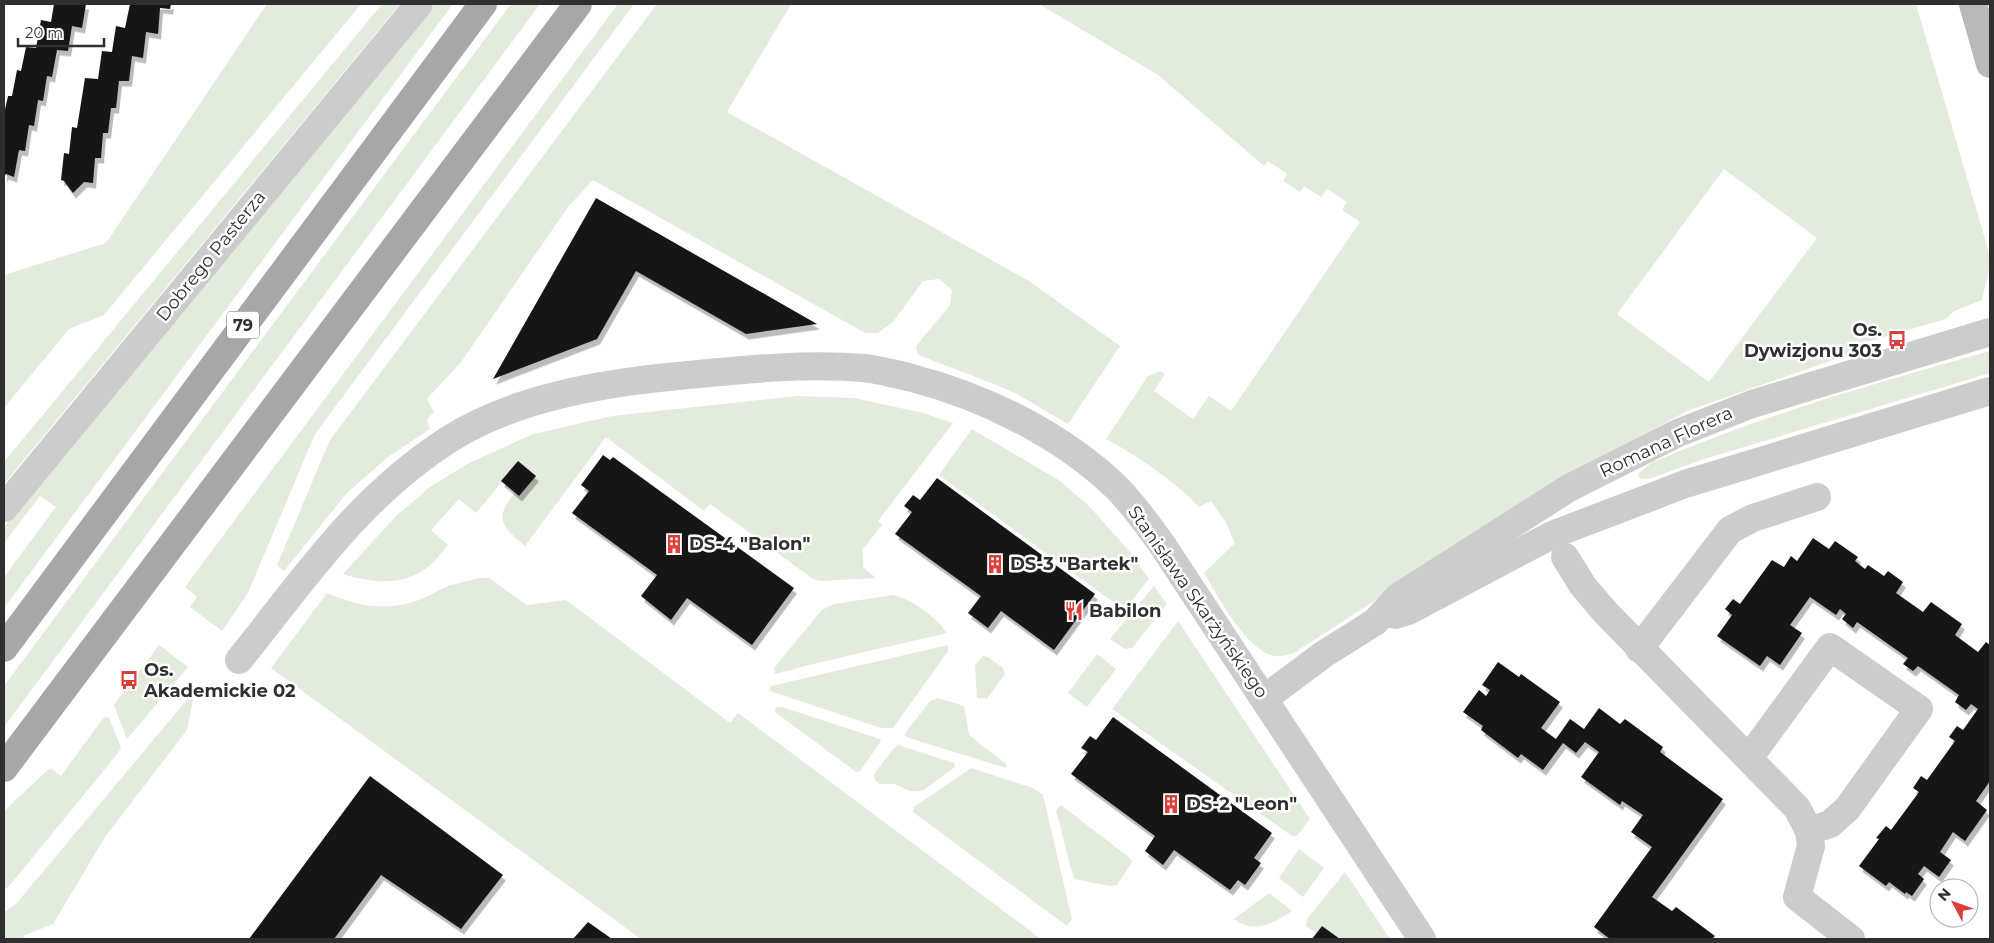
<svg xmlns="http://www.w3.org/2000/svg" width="1994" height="943" font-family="Montserrat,sans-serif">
	<defs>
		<filter id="shadow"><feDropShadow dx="3" dy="5.5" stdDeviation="0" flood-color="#0004"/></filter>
	</defs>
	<rect width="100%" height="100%" fill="#fff"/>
	<g fill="#e3ebdd" fill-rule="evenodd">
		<path d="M 267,4 L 361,4 L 104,315 L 69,329 L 4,408 L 4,275 L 106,243 Z"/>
		<path d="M 382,4 L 400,4 L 4,484 L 4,462 Z"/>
		<path d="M 435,4 L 453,4 L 4,608 L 4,577 L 56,507 L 40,496 L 4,543 L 4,527 Z"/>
		<path d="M 511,4 L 540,4 L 4,727 L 4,686 Z"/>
		<path d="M 618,4 L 634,4 L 315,434 L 248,593 L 222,631 L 190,607 L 197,597 L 185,587 Z"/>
		<path d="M 657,4 L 791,4 L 727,112 L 1029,281 L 1120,346 L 1068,424 L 1017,394 L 994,384 L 918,355 L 916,346 L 950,305 L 952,290 L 939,279 L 923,281 L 893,322 L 878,333 L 865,333 L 593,180 L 568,207 L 461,362 L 427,399 L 434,412 L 427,419 L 430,429 L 388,457 L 347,493 L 284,571 L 277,565 L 330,440 Z"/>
		<path d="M 1039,4 L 1916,4 L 1990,256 L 1990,266 L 1982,300 L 1954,311 L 1946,319 L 1863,343 L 1859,351 L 1687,411 L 1556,483 L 1294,653 C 1288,655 1281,657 1275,656 C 1247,652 1217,595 1204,573 L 1235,543 L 1225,521 L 1211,501 L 1199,507 C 1180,485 1133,453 1106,439 L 1148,376 L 1160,371 L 1165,374 L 1154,391 L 1193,419 L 1209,396 L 1231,411 L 1360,222 L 1342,210 L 1347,202 L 1327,189 L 1321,197 L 1304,186 L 1300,192 L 1283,181 L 1287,174 L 1268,161 L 1264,166 L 1158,75 ZM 1724,169 L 1817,238 L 1709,382 L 1617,314 Z"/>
		<path d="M 1990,351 L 1990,373 L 1701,460 L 1652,478 L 1643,479 L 1639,478 L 1638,474 L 1651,463 C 1761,416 1875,383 1990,351 Z"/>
		<path d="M 797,396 L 854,398 L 923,413 L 953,423 L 878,521 L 882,525 L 863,549 L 863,567 L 876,578 L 821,581 L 813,579 L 710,504 L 704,511 L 606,437 L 525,546 C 502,526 493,519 515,493 L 502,482 L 476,513 L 459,499 L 431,530 L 448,545 C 442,552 436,560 429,566 C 405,587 371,583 343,574 L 396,516 L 430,487 L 469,463 L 533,434 L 612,416 Z"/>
		<path d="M 972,429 L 1060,481 L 1090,507 L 1129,551 L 1149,579 L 1124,610 L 939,475 Z"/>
		<path d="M 478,578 L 489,578 L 527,605 L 566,600 L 730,723 L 738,713 L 1041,939 L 641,939 L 271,668 L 327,593 C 351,604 379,610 406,604 C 421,601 434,592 448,586 C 458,583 468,581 478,578 Z"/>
		<path d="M 1154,586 L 1167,604 L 1132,648 L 1125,649 L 1110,639 Z"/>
		<path d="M 893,595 C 914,600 934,616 947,633 L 817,663 L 775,674 L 774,668 L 822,610 L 834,604 Z"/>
		<path d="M 1178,621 L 1310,819 L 1297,836 L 1292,836 L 1112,709 Z"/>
		<path d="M 159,645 L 188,667 L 127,739 L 114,705 Z"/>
		<path d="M 948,645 L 948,651 L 893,728 L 881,728 L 770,691 L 771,686 Z"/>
		<path d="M 1097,654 L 1116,669 L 1087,707 L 1068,693 Z"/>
		<path d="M 983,656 L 988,657 L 1003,668 L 1005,674 L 987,699 L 977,698 L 975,665 Z"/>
		<path d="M 195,690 L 187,730 L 105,837 L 53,924 L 25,935 L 22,939 L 4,939 L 4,912 L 16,904 Z"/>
		<path d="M 938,698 L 964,706 L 969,735 L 1007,765 L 1006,768 L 909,738 L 904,735 L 930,701 Z"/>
		<path d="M 776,707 L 782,707 L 880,739 L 881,741 L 860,771 L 856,772 L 775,712 Z"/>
		<path d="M 104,717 L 109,718 L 121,747 L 118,753 L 10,885 L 4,890 L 4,811 L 50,768 L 61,776 Z"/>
		<path d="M 898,745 L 954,763 L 955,767 L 922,791 L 910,791 L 895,784 L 879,784 L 875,780 L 874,774 L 893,749 Z"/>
		<path d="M 971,768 L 1033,788 L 1043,795 L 1072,919 L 1067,926 L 913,812 L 914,807 Z"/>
		<path d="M 1061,805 L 1130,858 L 1132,862 L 1117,885 L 1109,886 L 1075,879 L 1071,869 L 1056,810 Z"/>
		<path d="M 1299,849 L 1324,868 L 1303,897 L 1279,878 Z"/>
		<path d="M 1345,872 L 1390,939 L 1340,939 L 1322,926 L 1316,933 L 1306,926 L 1307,919 Z"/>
		<path d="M 1269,893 L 1292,911 C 1274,924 1253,934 1234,919 Z"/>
	</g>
	<g fill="#161616" filter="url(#shadow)">
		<path d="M 54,4 L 86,4 L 82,28 L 72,26 L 68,51 L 57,50 L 52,77 L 47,76 L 43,101 L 38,100 L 34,126 L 29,125 L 25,151 L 19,150 L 14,177 L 6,174 L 4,177 L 4,114 L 8,96 L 12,96 L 17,70 L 21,71 L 26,47 L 36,48 L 41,20 L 51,22 Z"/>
		<path d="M 130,4 L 171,4 L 170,9 L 160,8 L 158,34 L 146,32 L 143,58 L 132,56 L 129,81 L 119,81 L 116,108 L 111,108 L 108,133 L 103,133 L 101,158 L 95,158 L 93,183 L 84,182 L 73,193 L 64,181 L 61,180 L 64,153 L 69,154 L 72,127 L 77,128 L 85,78 L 98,79 L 102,51 L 112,52 L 116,26 L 125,28 Z"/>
		<path d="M 596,198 L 817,324 L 746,334 L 636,271 L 597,339 L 493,379 Z"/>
		<path d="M 603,455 L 610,460 L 613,457 L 794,588 L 752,645 L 687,598 L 671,620 L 641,596 L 657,575 L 572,513 L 589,491 L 581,485 Z"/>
		<path d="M 518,461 L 536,476 L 519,496 L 501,481 Z"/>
		<path d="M 937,478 L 1095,594 L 1054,650 L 1001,611 L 988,628 L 968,613 L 981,596 L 895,534 L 912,512 L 904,506 L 913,495 L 920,500 Z"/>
		<path d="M 1813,538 L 1829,549 L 1835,541 L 1858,557 L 1855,561 L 1865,569 L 1868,565 L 1884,576 L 1888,571 L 1903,582 L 1896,593 L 1923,612 L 1931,602 L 1962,624 L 1955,635 L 1978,652 L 1986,642 L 1990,645 L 1990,781 L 1976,801 L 1987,810 L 1965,841 L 1953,832 L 1940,852 L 1951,860 L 1939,877 L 1924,866 L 1918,874 L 1924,879 L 1912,896 L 1906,892 L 1905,894 L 1889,882 L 1886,886 L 1859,866 L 1879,839 L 1876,838 L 1886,826 L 1891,830 L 1919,792 L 1913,788 L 1921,776 L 1927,780 L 1955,741 L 1949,737 L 1957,726 L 1963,730 L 1978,709 L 1971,704 L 1966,710 L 1955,702 L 1959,695 L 1918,666 L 1913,671 L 1903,664 L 1908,658 L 1857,622 L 1853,628 L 1842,619 L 1846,614 L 1840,609 L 1836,615 L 1810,597 L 1790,625 L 1802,633 L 1780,665 L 1767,656 L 1760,666 L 1717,636 L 1732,615 L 1725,609 L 1733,599 L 1740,604 L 1772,560 L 1784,567 L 1791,556 L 1797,561 Z"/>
		<path d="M 1498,662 L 1519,677 L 1521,674 L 1560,702 L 1541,728 L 1556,739 L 1570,719 L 1584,729 L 1599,708 L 1620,724 L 1625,719 L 1663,747 L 1660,752 L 1723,799 L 1652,897 L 1672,911 L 1676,907 L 1715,936 L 1712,939 L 1610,939 L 1594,927 L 1652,847 L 1631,832 L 1643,815 L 1622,801 L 1620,805 L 1581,777 L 1599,752 L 1585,742 L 1576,753 L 1563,743 L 1543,770 L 1521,754 L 1518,758 L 1481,730 L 1483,726 L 1463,712 L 1479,690 L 1486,696 L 1490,690 L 1482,685 Z"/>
		<path d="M 1113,717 L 1272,833 L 1254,858 L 1261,863 L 1245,885 L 1238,880 L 1230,890 L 1174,850 L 1163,865 L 1145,851 L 1155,836 L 1071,774 L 1088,752 L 1081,748 L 1090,736 L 1096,740 Z"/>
		<path d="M 370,776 L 503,875 L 461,929 L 381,875 L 334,939 L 249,939 Z"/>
		<path d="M 588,922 L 612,939 L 573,939 Z"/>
		<path d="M 1322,926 L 1340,939 L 1312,939 Z"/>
	</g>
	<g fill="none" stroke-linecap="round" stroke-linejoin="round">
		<g stroke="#ccc" stroke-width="28">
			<path d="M 1565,557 L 1583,586 L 1606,613 L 1797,808 L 1809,831 L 1811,846 L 1797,897 L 1851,939"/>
			<path d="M 1395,615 L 1408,611 L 1552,535 L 1685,484 L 1990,391"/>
			<path d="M 1639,649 L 1730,530 L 1753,518 L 1817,497"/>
			<path d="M 239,660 C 305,578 358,498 448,440 C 513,398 603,383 678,376 C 741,370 801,363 864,368 C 880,370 896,374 912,378 C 985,397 1062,435 1117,488 C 1134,505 1147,524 1161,543 L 1422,939"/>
			<path d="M 1265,698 L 1324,654 L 1375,622 L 1398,597 L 1569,488 L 1678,433 L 1752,404 L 1990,332"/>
			<path d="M 1749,758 L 1830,647 L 1919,709 L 1847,809 L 1830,824 L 1809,831"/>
		</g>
		<path stroke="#ccc" stroke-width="28" d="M 4,508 L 419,4"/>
		<path stroke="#b9b9b9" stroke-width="28" d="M 1973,4 L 1990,64"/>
		<g stroke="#a7a7a7" stroke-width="28">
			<path d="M 4,648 L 483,4"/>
			<path d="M 4,768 L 578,4"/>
		</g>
	</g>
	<defs>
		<g id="bus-bare" transform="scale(1.5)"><path d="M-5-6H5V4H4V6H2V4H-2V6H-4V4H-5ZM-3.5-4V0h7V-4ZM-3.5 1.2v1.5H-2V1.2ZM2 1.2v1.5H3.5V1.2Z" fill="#dc3e3a" stroke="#fff" stroke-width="2.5" paint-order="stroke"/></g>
		<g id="building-bare" transform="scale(1.5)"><path d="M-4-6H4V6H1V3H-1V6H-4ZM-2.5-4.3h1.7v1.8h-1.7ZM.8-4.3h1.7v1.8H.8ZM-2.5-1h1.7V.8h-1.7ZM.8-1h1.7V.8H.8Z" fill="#dc3e3a" stroke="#fff" stroke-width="2.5" paint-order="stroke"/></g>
		<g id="restaurant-bare" transform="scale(1.5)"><path d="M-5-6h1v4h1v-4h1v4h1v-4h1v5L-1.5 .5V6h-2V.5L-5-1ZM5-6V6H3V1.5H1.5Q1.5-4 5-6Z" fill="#dc3e3a" stroke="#fff" stroke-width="2.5" paint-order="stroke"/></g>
	</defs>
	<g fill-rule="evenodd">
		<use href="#bus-bare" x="1897" y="340"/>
		<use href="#building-bare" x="674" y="544"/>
		<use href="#building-bare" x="995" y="564"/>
		<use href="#restaurant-bare" x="1074" y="611"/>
		<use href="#bus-bare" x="129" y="680"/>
		<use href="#building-bare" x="1171" y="804"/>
	</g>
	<g text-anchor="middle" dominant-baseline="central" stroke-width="5" stroke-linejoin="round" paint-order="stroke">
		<rect fill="#fff" stroke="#6d6d6d" stroke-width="1" x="227" y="311.5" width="32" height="27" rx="4"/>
		<g font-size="16" font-weight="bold" fill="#2f2f2f">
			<text x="243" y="325">79</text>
		</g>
		<g font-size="18" fill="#2f2f2f" stroke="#fff">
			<text transform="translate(211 256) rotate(-51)">Dobrego Pasterza</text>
			<text transform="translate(1666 442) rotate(-25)">Romana Florera</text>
			<text transform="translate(1198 602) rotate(55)">Stanisława Skarżyńskiego</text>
		</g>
		<g font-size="18" font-weight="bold" fill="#2f2f2f" stroke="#fff" text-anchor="start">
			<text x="1882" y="330" text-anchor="end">Os.<tspan x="1882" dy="21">Dywizjonu 303</tspan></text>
			<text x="689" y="544">DS-4 "Balon"</text>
			<text x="1010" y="564">DS-3 "Bartek"</text>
			<text x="1089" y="611">Babilon</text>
			<text x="144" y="670">Os.<tspan x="144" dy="21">Akademickie 02</tspan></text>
			<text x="1186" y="804">DS-2 "Leon"</text>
		</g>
	</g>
	<rect width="1994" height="943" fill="none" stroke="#2f2f2f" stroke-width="10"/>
	<g transform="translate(1954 903) rotate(311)"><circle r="24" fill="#ffffff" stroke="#acacac"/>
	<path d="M0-4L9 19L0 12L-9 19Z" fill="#dc3e3a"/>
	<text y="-8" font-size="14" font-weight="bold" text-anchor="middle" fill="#2f2f2f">N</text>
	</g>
	<path d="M18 38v8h86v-8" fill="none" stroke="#2f2f2f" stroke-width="2.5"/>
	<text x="25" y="38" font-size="15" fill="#2f2f2f" stroke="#ffffff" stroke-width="4" paint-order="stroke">20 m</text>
</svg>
